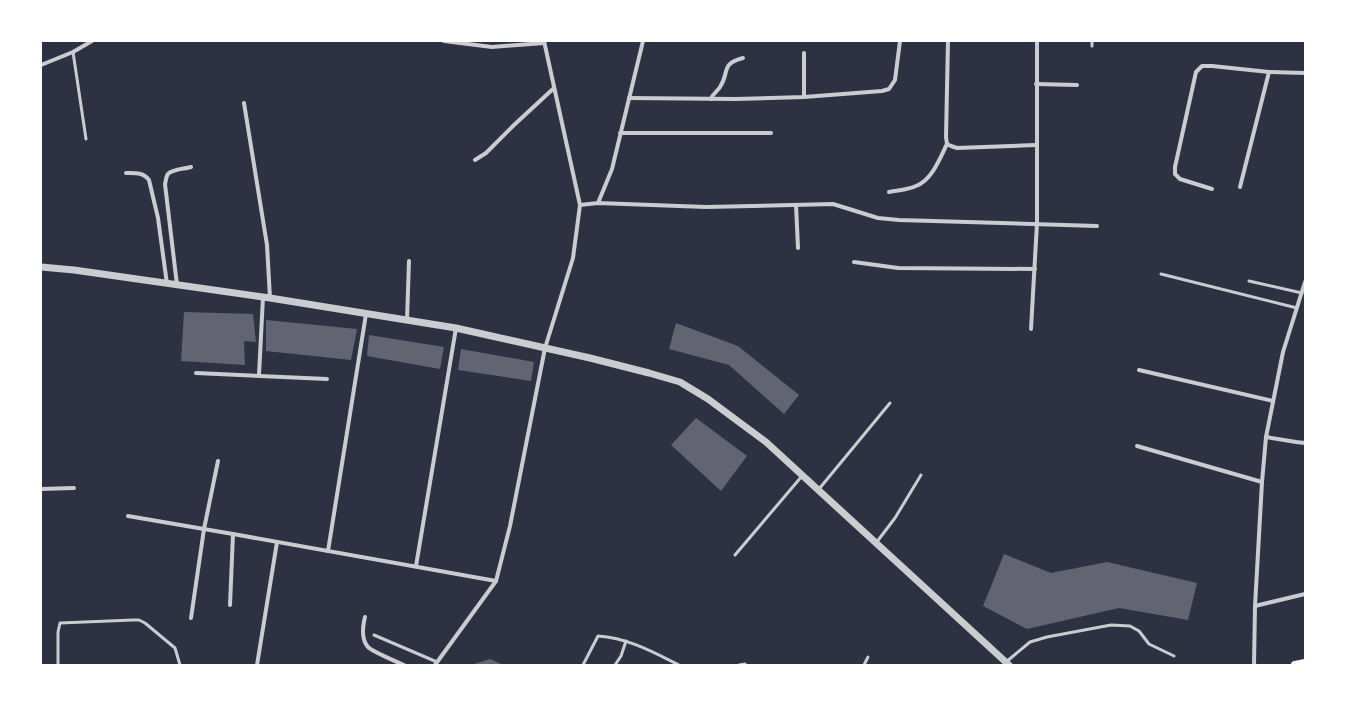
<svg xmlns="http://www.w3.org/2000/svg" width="1346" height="706" font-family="'DM Sans',sans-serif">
	<rect width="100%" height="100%" fill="#2d3142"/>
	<g fill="#626471">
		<path d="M 184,312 L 253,314 L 256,342 L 244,341 L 245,365 L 181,361 Z"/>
		<path d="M 266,320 L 357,329 L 351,360 L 266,351 Z"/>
		<path d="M 676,323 L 738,346 L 799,395 L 784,414 L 729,365 L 669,349 Z"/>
		<path d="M 369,335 L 444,347 L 440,369 L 367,356 Z"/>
		<path d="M 461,349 L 534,362 L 531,381 L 458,370 Z"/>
		<path d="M 696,418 L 747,456 L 721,491 L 671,445 Z"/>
		<path d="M 1004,554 L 1051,573 L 1107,562 L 1197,583 L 1188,620 L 1119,608 L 1027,629 L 983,606 Z"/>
		<path d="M 490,659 L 503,665 L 471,665 Z"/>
	</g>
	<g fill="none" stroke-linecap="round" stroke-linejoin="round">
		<g stroke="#caccd0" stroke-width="3">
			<path d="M 1092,41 L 1092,46"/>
			<path d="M 73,52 L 86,139"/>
			<path d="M 1161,274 L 1297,308"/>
			<path d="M 1249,281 L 1302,293"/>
			<path d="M 819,489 L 890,403"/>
			<path d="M 876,543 L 895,518 L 921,475"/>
			<path d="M 735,555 L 802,476"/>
			<path d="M 374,635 L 437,662"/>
			<path d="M 1006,662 L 1030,642 L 1047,637 L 1111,625 L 1130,626 L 1139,631 L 1149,644 L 1174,656"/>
			<path d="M 58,665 L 58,632 L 60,623 L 133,620 L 139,620 L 145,623 L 175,648 L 180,665"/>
			<path d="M 583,665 L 598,636 C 628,638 653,652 679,665"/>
			<path d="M 615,665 L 621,656 L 626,641"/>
			<path d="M 739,665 L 745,664"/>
			<path d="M 864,665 L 868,657"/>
		</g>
		<g stroke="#caccd0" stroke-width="4">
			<path d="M 444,41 L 492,47 L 544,43"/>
			<path d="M 948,41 L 946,137 L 947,144 L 951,146 L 957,148 L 1036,145"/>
			<path d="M 804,53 L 804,97"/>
			<path d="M 41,65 L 73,52 L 92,41"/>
			<path d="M 1036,84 L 1077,85"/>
			<path d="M 629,98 L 735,99 L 804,97 L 882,91 L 889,89 L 895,80 L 900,41"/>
			<path d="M 711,99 C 713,93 717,92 720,87 C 730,72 720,64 743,58"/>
			<path d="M 244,103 L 267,245 L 270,298"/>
			<path d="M 620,133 L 771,133"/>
			<path d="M 475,160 L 486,153 L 514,125 L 554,88"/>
			<path d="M 126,173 C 135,173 143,172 149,180 L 158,218 L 167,284"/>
			<path d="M 1240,187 L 1269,72"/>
			<path d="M 1212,189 L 1180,179 L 1175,174 L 1175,167 L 1196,72 L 1202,66 L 1212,66 L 1269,72 L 1305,73"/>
			<path d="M 889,192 C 898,190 908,190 916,186 C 932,180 940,158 947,144"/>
			<path d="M 598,203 L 612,169 L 643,41"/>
			<path d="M 580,205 L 598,203 L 706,207 L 833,204 L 878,218 L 899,220 L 1097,226"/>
			<path d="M 796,205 L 798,248"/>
			<path d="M 854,262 L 898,268 L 1035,269"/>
			<path d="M 177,285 L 165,184 C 166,181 166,176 168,174 C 172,169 185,169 191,167"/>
			<path d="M 407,320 L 409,261"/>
			<path d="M 1031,329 L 1037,223 L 1037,41"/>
			<path d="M 1139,370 L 1273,401"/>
			<path d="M 196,373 L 327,379"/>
			<path d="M 259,375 L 263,297"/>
			<path d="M 1266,437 L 1296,442 L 1305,443"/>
			<path d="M 1137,446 L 1262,482"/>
			<path d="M 41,489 L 74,488"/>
			<path d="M 128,516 L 233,534 L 496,581"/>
			<path d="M 328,551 L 366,314"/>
			<path d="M 416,566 L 456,328"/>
			<path d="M 230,605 L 233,534"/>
			<path d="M 1255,606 L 1305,594"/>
			<path d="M 365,617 C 363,625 361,639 368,647 C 372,651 397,662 404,665"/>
			<path d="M 191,618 L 204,529 L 218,461"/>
			<path d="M 257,665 L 277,542"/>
			<path d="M 435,665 L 496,581 L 510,526 L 545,348 L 573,258 L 580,205 L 544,41"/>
			<path d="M 1254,665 L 1255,606 L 1262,482 L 1266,437 L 1283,352 L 1305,282"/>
		</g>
		<path stroke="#caccd0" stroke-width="7" d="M 41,267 L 74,270 L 270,298 L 456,328 L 590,358 L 649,373 L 680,382 L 708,399 L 766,442 L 1009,665"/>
		<path stroke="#fff" stroke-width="8" d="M 1295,665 L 1305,663"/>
	</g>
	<rect width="1346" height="706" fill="none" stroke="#ffffff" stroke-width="84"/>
</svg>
